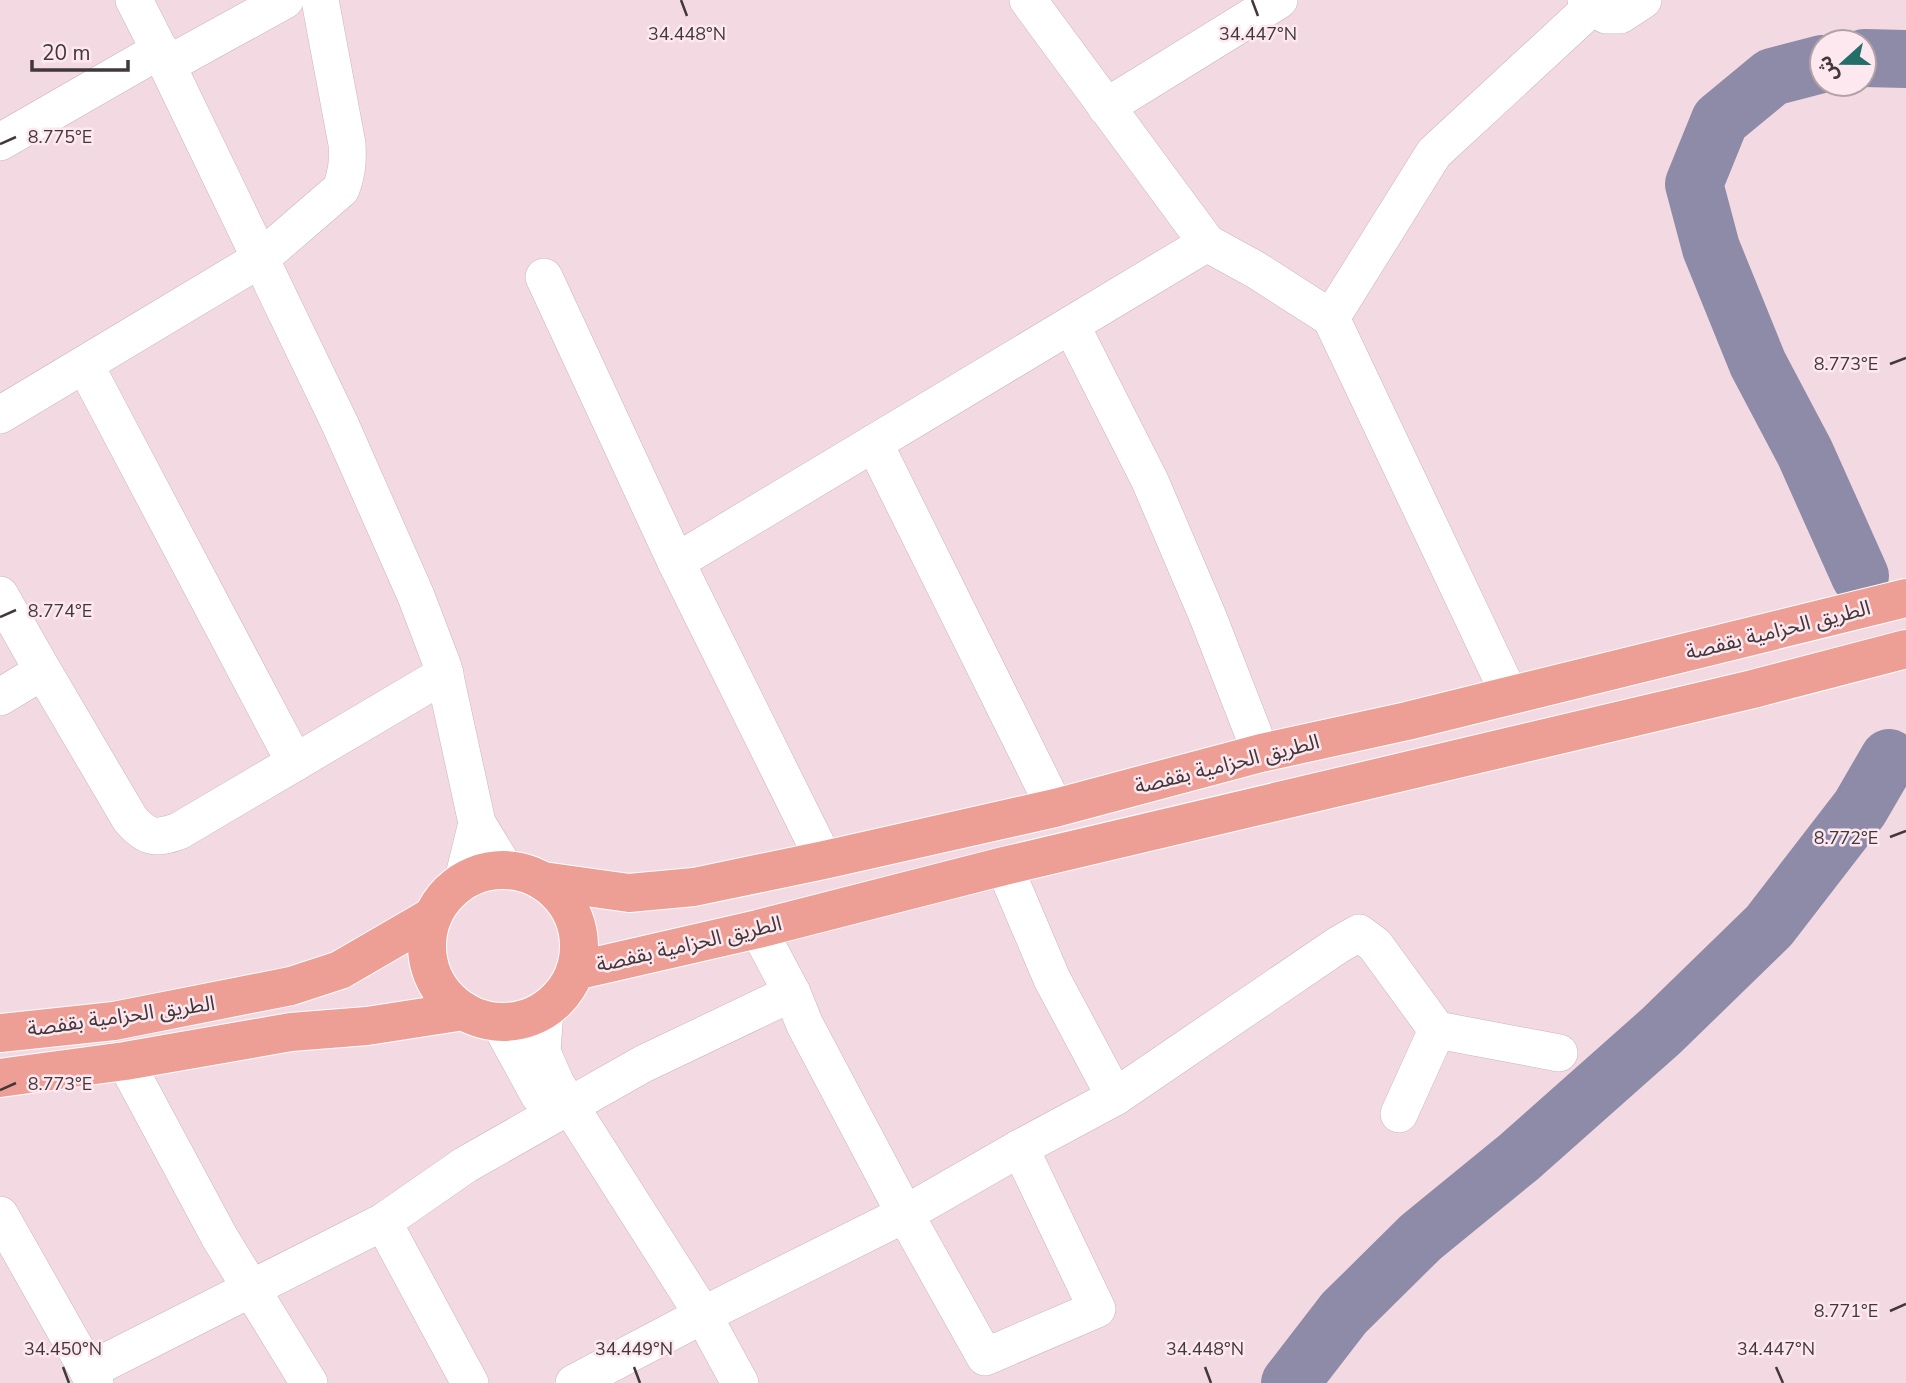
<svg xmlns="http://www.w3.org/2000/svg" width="1906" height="1383" font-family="'Nunito Sans','Noto Sans Arabic',sans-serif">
	<rect width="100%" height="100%" fill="#f3dae2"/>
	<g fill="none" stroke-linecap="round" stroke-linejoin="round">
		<g stroke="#8d8ba7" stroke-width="58">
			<path d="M 1864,58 L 1906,59"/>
			<path d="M 1822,64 L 1772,77 L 1720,120 L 1694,184 L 1711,248 L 1758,364 L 1805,453 L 1860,576"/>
			<path d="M 1290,1383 L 1344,1313 L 1421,1237 L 1519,1157 L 1661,1031 L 1769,926 L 1860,808 L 1889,758"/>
		</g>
		<g stroke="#ccb3bb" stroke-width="38">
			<g id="minor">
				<path d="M 134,0 L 167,65 L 340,424 L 416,596 L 443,667 L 477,823"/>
				<path d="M 1028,0 L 1207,243"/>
				<path d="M 1586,0 L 1606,15 L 1620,15 L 1643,0"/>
				<path d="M 167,65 L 285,0"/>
				<path d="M 1106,107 L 1279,0"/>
				<path d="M 0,142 L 160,50"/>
				<path d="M 544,277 L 676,562 L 824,860"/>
				<path d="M 1331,318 L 1510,696"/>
				<path d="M 1071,325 L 1150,481 L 1208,617 L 1261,753"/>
				<path d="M 85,365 L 295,763"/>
				<path d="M 0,415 L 260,259 L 341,189 C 347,173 348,161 347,144 L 320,0"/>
				<path d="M 874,443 L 1055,808"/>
				<path d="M 676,562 L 1207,243 L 1256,270 L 1331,318 L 1434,153 L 1592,7"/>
				<path d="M 0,595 L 43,671 L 0,697"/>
				<path d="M 43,671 L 130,819 C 147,839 156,839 179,831 L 445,674"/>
				<path d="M 1004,866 L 1052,979 L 1115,1097"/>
				<path d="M 463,880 L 477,823 L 505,869"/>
				<path d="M 758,929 L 792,993"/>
				<path d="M 545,1009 L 542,1052 L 556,1084 L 703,1315 L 740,1383"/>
				<path d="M 499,1022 L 539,1095"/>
				<path d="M 125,1061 L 220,1238 L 309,1383"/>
				<path d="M 1399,1114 L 1437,1030"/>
				<path d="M 0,1215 L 95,1383"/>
				<path d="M 383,1222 L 470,1383"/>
				<path d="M 88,1371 L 383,1222 L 465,1165 L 643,1064 L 792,993 L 805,1025 L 905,1214 L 985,1357 L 1097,1309 L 1020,1148"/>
				<path d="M 574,1383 L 703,1315 L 905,1214 L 1020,1148 L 1115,1097 L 1338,945 L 1359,933 L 1375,945 L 1437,1030 L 1559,1053"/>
			</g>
		</g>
		<g stroke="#fff" stroke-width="40">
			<g id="major">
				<circle cx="503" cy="946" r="76"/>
				<path d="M 543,881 L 629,893 L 694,887 L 824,860 L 1055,808 L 1261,753 L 1407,721 L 1906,598"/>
				<path d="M 575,971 L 758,929 L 1004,866 L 1753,689 L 1906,649"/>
				<path d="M 0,1033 L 114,1021 L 291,986 L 340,970 L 433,916"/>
				<path d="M 0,1078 L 125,1061 L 291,1032 L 367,1026 L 464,1011"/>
			</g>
		</g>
		<use href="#minor" stroke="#fff" stroke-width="37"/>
		<use href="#major" stroke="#ed9f95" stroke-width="38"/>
	</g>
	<path fill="none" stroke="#42383b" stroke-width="2.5" d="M 681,0 L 687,16M 1252,0 L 1258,16M 0,144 L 16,137M 1890,364 L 1906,358M 0,617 L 16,610M 1890,837 L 1906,831M 0,1090 L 16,1083M 1890,1311 L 1906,1304M 63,1367 L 69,1383M 634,1367 L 640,1383M 1205,1367 L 1211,1383M 1776,1367 L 1783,1383"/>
	<g text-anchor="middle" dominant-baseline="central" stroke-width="5" stroke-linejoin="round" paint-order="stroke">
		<g font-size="21" fill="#42383b" stroke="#fde8ef">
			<text transform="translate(1778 630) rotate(-14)">الطريق الحزامية بقفصة</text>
			<text transform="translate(1227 764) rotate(-14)">الطريق الحزامية بقفصة</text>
			<text transform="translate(689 944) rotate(-13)">الطريق الحزامية بقفصة</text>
			<text transform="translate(121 1016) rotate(-8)">الطريق الحزامية بقفصة</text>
		</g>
	</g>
	<g font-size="18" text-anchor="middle" fill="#42383b" stroke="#fde8ef" stroke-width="5" stroke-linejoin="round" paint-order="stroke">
		<text x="687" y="40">34.448°N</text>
		<text x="1258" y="40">34.447°N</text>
		<text x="60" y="143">8.775°E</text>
		<text x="1846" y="370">8.773°E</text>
		<text x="60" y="617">8.774°E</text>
		<text x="1846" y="844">8.772°E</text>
		<text x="60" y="1090">8.773°E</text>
		<text x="1846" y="1317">8.771°E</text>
		<text x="63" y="1355">34.450°N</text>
		<text x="634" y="1355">34.449°N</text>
		<text x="1205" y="1355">34.448°N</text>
		<text x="1776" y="1355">34.447°N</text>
	</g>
	<g transform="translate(1843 63) rotate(249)"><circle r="33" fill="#fde8ef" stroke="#b2a2a7" stroke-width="2"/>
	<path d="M0-5L12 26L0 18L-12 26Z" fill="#246e68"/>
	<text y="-10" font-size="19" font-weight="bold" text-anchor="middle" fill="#42383b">ش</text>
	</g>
	<path d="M32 60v10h96v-10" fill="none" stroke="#42383b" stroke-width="3.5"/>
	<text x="42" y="60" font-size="21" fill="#42383b" stroke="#fde8ef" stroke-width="5" paint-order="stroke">20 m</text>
</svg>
